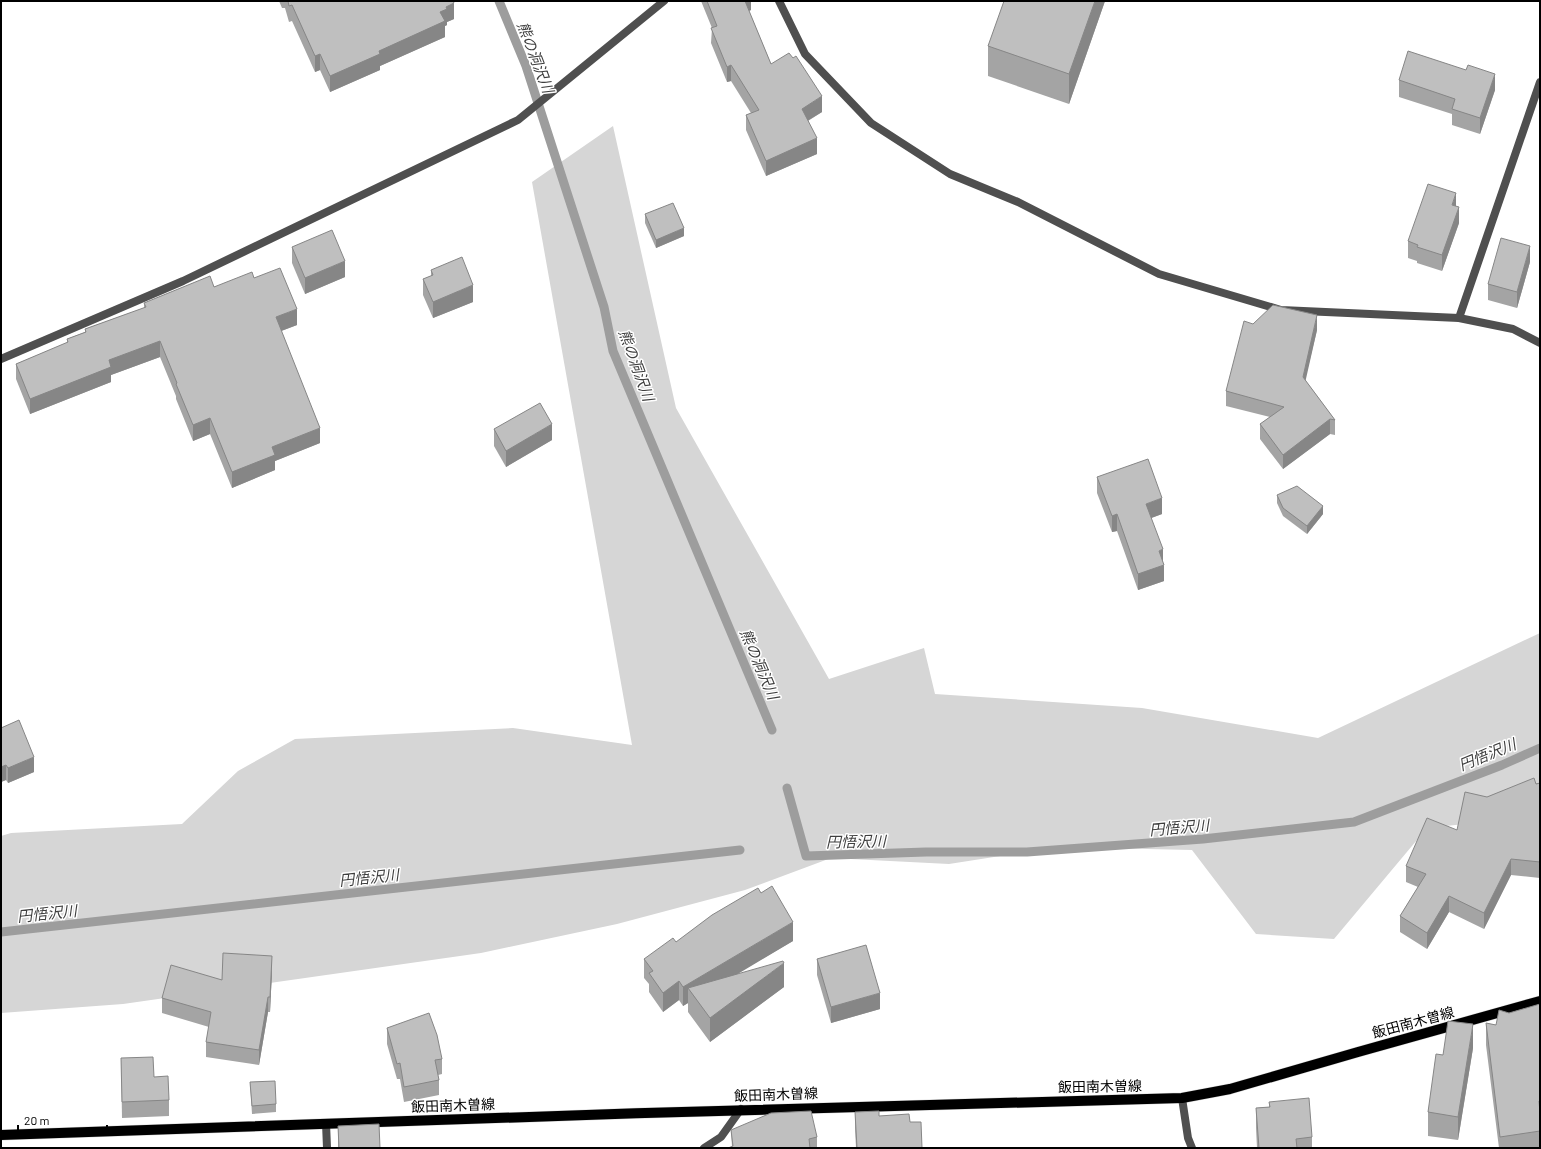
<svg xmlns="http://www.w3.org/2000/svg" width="1541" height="1149" font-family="Barlow,'Noto Sans JP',sans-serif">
	<rect width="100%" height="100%" fill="#fff"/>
	<path fill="#d6d6d6" d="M 613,126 L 676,408 L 829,679 L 924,648 L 935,694 L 1142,708 L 1318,738 L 1540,633 L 1540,816 L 1427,828 L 1334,939 L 1256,934 L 1192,850 L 1057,847 L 949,864 L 831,858 L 745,890 L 617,924 L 481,953 L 123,1004 L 1,1013 L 1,836 L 11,833 L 182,824 L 238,771 L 295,739 L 513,728 L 632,745 L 532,182 Z"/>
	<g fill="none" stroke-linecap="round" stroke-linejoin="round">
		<g stroke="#9d9d9d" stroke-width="9">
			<path d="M 499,1 L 526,66 L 604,307 L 613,351 L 772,730"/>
			<path d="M 787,788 L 806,856 L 926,852 L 1027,852 L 1203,839 L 1354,822 L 1502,765 L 1540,748"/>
			<path d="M 1,932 L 740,850"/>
		</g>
		<g stroke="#dbdbdb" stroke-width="11">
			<path id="primary" d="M 1,1135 C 395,1120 788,1108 1182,1098 L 1230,1089 L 1358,1052 L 1540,1001"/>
		</g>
		<g stroke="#4f4f4f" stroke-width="8">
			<path d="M 779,1 L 805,54 L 871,123 L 950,174 L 1018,202 L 1159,274 L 1281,310 L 1459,318 L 1513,329 L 1540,343"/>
			<path d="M 1459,318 L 1540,82"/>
			<path d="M 1,359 L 183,281 L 518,120 L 664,1"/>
			<path d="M 1182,1098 L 1188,1138 L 1192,1148"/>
			<path d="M 326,1123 L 327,1148"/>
			<path d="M 704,1148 L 721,1137 L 741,1109"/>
		</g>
		<use href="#primary" stroke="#000" stroke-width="10"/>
	</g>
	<g fill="#a4a4a4">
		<path d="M 279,1 L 453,1 L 454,19 L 447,22 L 447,25 L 445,26 L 445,37 L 380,66 L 380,70 L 330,92 L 320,70 L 315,72 L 292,21 L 289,22 L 285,8 L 282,8 Z"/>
		<path d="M 701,1 L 751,1 L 751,10 L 749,11 L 771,64 L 822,112 L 808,121 L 817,154 L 766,176 L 746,130 L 746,115 L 751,113 L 731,81 L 727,82 L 711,43 L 712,28 Z"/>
		<path d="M 1105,1 L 1069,104 L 988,76 L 988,46 Z"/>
		<path d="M 1399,80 L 1495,90 L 1480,134 L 1452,125 L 1452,114 L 1399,97 Z"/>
		<path d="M 1456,206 L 1459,223 L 1442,271 L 1417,263 L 1417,261 L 1408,258 L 1408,241 Z"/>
		<path d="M 645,214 L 684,236 L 656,248 L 645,223 Z"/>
		<path d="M 292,247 L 345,277 L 305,294 L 292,263 Z"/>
		<path d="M 1530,262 L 1517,308 L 1488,300 L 1488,284 Z"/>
		<path d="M 431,270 L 473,302 L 433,318 L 423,295 L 423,279 L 431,276 Z"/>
		<path d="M 254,278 L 297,325 L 281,331 L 320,443 L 275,461 L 275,470 L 232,488 L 210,434 L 193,441 L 176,399 L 176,396 L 160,357 L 111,375 L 111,382 L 30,414 L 16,379 L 16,364 L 67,343 L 67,339 L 85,332 L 85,329 L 144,308 L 144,303 L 214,287 Z"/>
		<path d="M 1253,324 L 1317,330 L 1305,380 L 1335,420 L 1335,435 L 1330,434 L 1283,469 L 1260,439 L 1260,424 L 1270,417 L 1226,406 L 1226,391 Z"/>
		<path d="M 494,429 L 552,440 L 506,467 L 494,446 Z"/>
		<path d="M 1097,477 L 1162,514 L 1151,518 L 1163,563 L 1164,581 L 1138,590 L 1117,531 L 1112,532 L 1097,493 Z"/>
		<path d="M 1277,495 L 1323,514 L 1307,534 L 1283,516 L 1277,503 Z"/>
		<path d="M 1,728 L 34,772 L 8,783 L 6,780 L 1,782 Z"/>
		<path d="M 1540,783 L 1540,878 L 1511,875 L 1484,929 L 1449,912 L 1427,949 L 1400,932 L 1400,916 L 1418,887 L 1406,882 L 1406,866 L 1457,830 L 1487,797 Z"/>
		<path d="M 793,941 L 736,974 L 784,987 L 710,1042 L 688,1012 L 688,1003 L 683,1006 L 679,1000 L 663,1012 L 649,992 L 649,984 L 644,978 L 644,959 L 676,942 Z"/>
		<path d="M 817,959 L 880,1009 L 831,1023 L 817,975 Z"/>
		<path d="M 272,971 L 270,1012 L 268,1012 L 259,1065 L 206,1057 L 206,1042 L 209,1027 L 162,1013 L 162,998 L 222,980 Z"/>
		<path d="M 1540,1004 L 1540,1148 L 1499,1148 L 1486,1045 L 1486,1023 L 1496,1025 L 1509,1013 Z"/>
		<path d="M 387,1028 L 442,1059 L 442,1074 L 438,1075 L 439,1080 L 439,1095 L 404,1102 L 400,1079 L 397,1079 L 387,1044 Z"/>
		<path d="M 1473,1048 L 1458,1140 L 1428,1136 L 1428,1112 L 1443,1055 Z"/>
		<path d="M 121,1058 L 169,1100 L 169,1116 L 122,1118 Z"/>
		<path d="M 250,1082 L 276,1104 L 276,1112 L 252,1114 Z"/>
		<path d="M 1269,1102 L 1312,1137 L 1312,1148 L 1257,1148 L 1256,1128 L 1256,1108 L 1269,1107 Z"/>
		<path d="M 855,1112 L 910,1122 L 922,1148 L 856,1148 L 855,1128 Z"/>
		<path d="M 338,1126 L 380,1148 L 338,1148 Z"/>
		<path d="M 731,1130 L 817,1137 L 817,1148 L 728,1148 L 732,1147 Z"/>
	</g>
	<g fill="#868686">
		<path d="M 744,1 L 751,1 L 751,10 L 744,13 Z"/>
		<path d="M 1095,1 L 1105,1 L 1069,104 L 1069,74 Z"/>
		<path d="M 454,3 L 454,19 L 447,22 L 447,25 L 445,26 L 445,37 L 380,66 L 380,70 L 330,92 L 330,76 L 379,51 L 440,12 L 446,7 Z"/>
		<path d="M 320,54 L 320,70 L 315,72 L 315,56 Z"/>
		<path d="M 731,65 L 731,81 L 727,82 L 727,67 Z"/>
		<path d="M 1495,74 L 1495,90 L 1480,134 L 1480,118 Z"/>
		<path d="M 822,96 L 822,112 L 802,124 L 802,109 Z"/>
		<path d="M 817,138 L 817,154 L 766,176 L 766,161 Z"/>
		<path d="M 1456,193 L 1456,210 L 1452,205 Z"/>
		<path d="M 1459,207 L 1459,223 L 1442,271 L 1442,255 Z"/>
		<path d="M 684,228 L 684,236 L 656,248 L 656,240 Z"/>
		<path d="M 1530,246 L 1530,262 L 1517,308 L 1517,292 Z"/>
		<path d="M 345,261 L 345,277 L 305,294 L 305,278 Z"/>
		<path d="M 473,285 L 473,302 L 433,318 L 433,302 Z"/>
		<path d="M 297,309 L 297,325 L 276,333 L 276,317 Z"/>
		<path d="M 1317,315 L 1317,330 L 1303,392 L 1303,377 Z"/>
		<path d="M 160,341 L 160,357 L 111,375 L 111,382 L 30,414 L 30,399 L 109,360 Z"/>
		<path d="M 210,418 L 210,434 L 193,441 L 193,425 Z"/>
		<path d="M 1330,419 L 1330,434 L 1283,469 L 1283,455 Z"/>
		<path d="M 552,424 L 552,440 L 506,467 L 506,451 Z"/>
		<path d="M 320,428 L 320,443 L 275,461 L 275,470 L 232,488 L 232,472 L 272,447 Z"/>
		<path d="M 1162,498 L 1162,514 L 1146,520 L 1146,504 Z"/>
		<path d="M 1323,506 L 1323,514 L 1307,534 L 1307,526 Z"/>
		<path d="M 1117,514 L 1117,531 L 1112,532 L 1112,516 Z"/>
		<path d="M 1163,549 L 1163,565 L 1159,551 Z"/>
		<path d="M 1164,565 L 1164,581 L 1138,590 L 1138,574 Z"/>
		<path d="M 34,757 L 34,772 L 8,783 L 8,768 Z"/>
		<path d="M 6,765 L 6,780 L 1,782 L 1,767 Z"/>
		<path d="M 1511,859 L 1511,875 L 1484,929 L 1484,913 Z"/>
		<path d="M 1449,896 L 1449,912 L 1427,949 L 1427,933 Z"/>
		<path d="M 793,922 L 793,941 L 696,999 L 688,988 L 688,1003 L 683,1006 L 683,987 Z"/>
		<path d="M 272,956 L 272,971 L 270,1012 L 270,997 Z"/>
		<path d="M 784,963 L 784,987 L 710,1042 L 710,1018 Z"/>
		<path d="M 679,981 L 679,1000 L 663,1012 L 663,993 Z"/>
		<path d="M 880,993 L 880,1009 L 831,1023 L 831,1007 Z"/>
		<path d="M 268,997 L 268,1012 L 259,1065 L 259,1050 Z"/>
		<path d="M 1473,1024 L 1473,1048 L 1458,1140 L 1458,1117 Z"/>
	</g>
	<g fill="#bfbfbf" stroke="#868686">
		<path d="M 288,1 L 453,1 L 454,3 L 446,7 L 447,9 L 440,12 L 445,21 L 379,51 L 380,54 L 330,76 L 320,54 L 315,56 L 292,5 L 289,6 Z"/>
		<path d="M 707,1 L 745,1 L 771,64 L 789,53 L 793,58 L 796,56 L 822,96 L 802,109 L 817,138 L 766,161 L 746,115 L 759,110 L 731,65 L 727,67 L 711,28 L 717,26 Z"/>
		<path d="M 1004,1 L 1095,1 L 1069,74 L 988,46 Z"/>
		<path d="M 1408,51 L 1466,70 L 1468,65 L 1495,74 L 1480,118 L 1452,109 L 1455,99 L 1399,80 Z"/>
		<path d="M 1428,184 L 1456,193 L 1452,205 L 1459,207 L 1442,255 L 1417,247 L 1418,245 L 1408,241 Z"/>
		<path d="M 673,203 L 684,228 L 656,240 L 645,214 Z"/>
		<path d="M 332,230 L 345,261 L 305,278 L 292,247 Z"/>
		<path d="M 1501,238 L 1530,246 L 1517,292 L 1488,284 Z"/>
		<path d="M 462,257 L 473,285 L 433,302 L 423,279 L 433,275 L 431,270 Z"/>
		<path d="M 280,268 L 297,309 L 276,317 L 320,428 L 272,447 L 275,455 L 232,472 L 210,418 L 193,425 L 176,384 L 177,383 L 160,341 L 109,360 L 111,367 L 30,399 L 16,364 L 68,342 L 67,339 L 86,332 L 85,329 L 146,307 L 144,303 L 210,276 L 214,287 L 252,272 L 254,278 Z"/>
		<path d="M 1273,305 L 1317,315 L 1303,377 L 1335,420 L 1330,419 L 1283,455 L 1260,424 L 1284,407 L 1226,391 L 1244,321 L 1253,324 Z"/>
		<path d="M 540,403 L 552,424 L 506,451 L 494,429 Z"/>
		<path d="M 1148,459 L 1162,498 L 1146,504 L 1163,549 L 1159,551 L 1164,565 L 1138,574 L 1117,514 L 1112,516 L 1097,477 Z"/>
		<path d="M 1297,486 L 1323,506 L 1307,526 L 1283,508 L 1277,495 Z"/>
		<path d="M 19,720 L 34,757 L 8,768 L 6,765 L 1,767 L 1,728 Z"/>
		<path d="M 1534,778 L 1536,784 L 1540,783 L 1540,862 L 1511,859 L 1484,913 L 1449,896 L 1427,933 L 1400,916 L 1426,874 L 1406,866 L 1427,818 L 1457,830 L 1465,792 L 1487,797 Z"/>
		<path d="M 772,886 L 793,922 L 683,987 L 679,981 L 663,993 L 649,973 L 653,971 L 644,959 L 673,938 L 676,942 L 712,915 L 758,888 L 761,893 Z"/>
		<path d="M 866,945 L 880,993 L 831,1007 L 817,959 Z"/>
		<path d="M 223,953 L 272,956 L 270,997 L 268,997 L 259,1050 L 206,1042 L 211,1012 L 162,998 L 171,965 L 222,980 Z"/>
		<path d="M 783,961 L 784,963 L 710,1018 L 688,988 Z"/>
		<path d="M 1540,1004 L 1540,1101 L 1539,1101 L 1540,1113 L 1540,1131 L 1500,1137 L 1486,1023 L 1496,1025 L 1499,1010 L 1509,1013 Z"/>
		<path d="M 429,1013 L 437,1035 L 442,1059 L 435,1060 L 439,1080 L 404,1087 L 400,1063 L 397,1064 L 387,1028 Z"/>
		<path d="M 1448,1021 L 1473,1024 L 1458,1117 L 1428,1112 L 1436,1054 L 1443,1055 Z"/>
		<path d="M 153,1057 L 154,1077 L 168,1076 L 169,1100 L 122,1102 L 121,1058 Z"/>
		<path d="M 275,1081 L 276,1104 L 252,1106 L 250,1082 Z"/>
		<path d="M 1309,1098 L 1312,1137 L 1296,1139 L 1297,1148 L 1259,1148 L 1256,1108 L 1270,1107 L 1269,1102 Z"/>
		<path d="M 811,1111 L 817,1137 L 809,1139 L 810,1148 L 728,1148 L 733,1146 L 731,1130 L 771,1113 Z"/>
		<path d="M 879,1111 L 879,1116 L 909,1114 L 910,1122 L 921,1122 L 922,1148 L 857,1148 L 855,1112 Z"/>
		<path d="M 379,1124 L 380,1148 L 339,1148 L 338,1126 Z"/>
	</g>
	<g text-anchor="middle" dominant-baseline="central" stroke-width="3" stroke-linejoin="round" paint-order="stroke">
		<g font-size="14" fill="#000" stroke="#fff">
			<text transform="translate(1413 1022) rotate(-15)">飯田南木曽線</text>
			<text transform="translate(1100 1086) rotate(-1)">飯田南木曽線</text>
			<text transform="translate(776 1094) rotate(-2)">飯田南木曽線</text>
			<text transform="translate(453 1105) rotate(-2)">飯田南木曽線</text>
		</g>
		<g font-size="15" font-style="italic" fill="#3e3e3e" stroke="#fff">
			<text transform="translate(536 57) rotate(69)">熊の洞沢川</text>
			<text transform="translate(637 365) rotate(70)">熊の洞沢川</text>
			<text transform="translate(760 664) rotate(67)">熊の洞沢川</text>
			<text transform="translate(1487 754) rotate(-22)">円悟沢川</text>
			<text transform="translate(1179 827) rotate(-5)">円悟沢川</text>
			<text transform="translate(856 841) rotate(-1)">円悟沢川</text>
			<text transform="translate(369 877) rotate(-6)">円悟沢川</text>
			<text transform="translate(47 913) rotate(-6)">円悟沢川</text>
		</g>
	</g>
	<rect width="1541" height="1149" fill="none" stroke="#000000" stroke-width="4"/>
	<path d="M18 1125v6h89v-6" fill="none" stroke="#000000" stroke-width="2"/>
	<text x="24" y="1125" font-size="12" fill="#000000" stroke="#ffffff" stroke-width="3" paint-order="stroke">20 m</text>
</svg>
